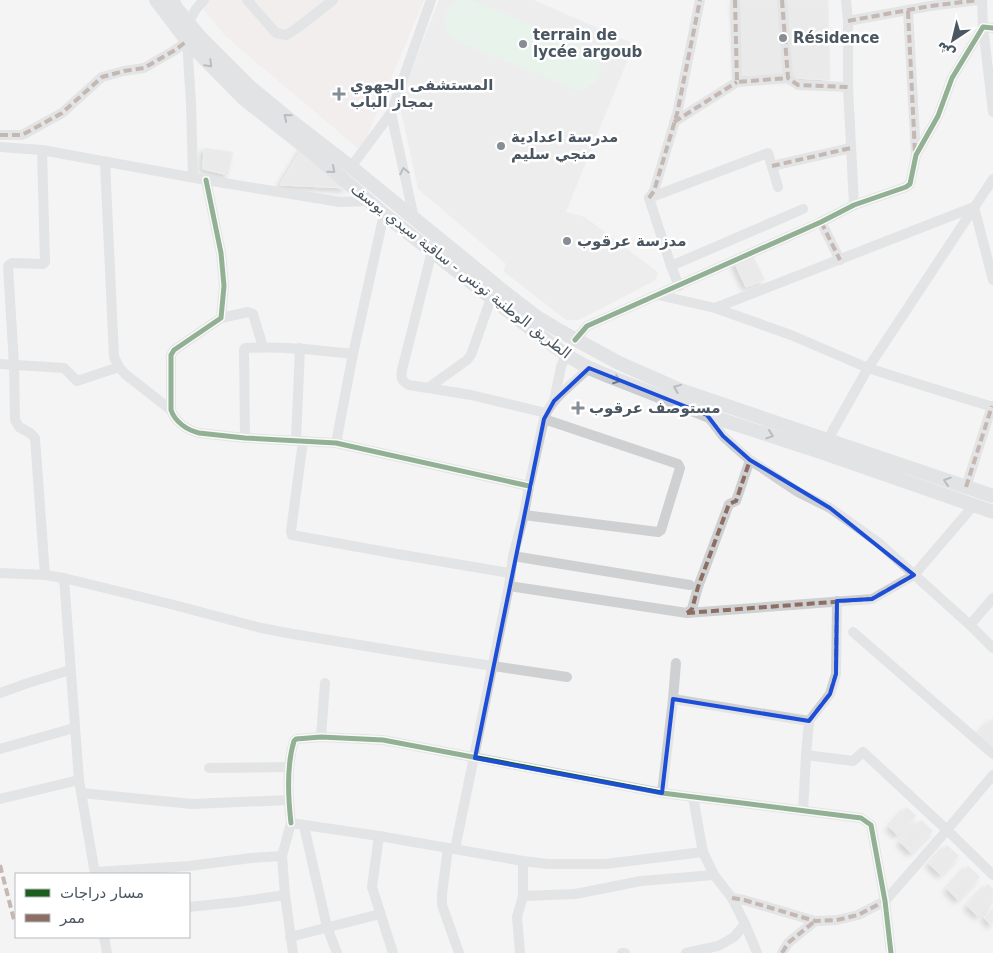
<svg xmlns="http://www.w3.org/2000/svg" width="993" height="953" font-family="'DejaVu Sans',Cairo,sans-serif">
	<defs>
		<filter id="shadow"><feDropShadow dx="-3.5" dy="3.5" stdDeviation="2.5" flood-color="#0004"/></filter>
	</defs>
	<rect width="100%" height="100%" fill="#f4f4f4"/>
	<path fill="#e6e5e6" d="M 439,0 L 534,0 L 634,44 L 566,212 L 585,217 L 658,272 L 656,280 L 579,320 L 566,320 L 503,271 L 506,264 L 418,189 L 399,102 Z"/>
	<path fill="#f1e7e6" d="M 196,0 L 424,0 L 361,151 L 225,36 Z"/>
	<path fill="#d9f2e3" d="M 459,0 L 471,0 L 587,47 C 609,62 604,86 577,90 L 458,42 C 440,30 440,12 459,0 Z"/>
	<g fill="#ddddde" stroke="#e5e6e7" filter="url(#shadow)">
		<path d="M 735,0 L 828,0 L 830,80 L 739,75 Z"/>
		<path d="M 303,147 L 348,188 L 280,185 Z"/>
		<path d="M 204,148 L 233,152 L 228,175 L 203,169 Z"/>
		<path d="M 752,254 L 765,280 L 746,287 L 734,262 Z"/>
		<path d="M 993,718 L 993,747 L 978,734 Z"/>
		<path d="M 907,807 L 916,816 L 898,835 L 889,827 Z"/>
		<path d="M 921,820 L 933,831 L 911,853 L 900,842 Z"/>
		<path d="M 947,845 L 959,856 L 941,875 L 929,864 Z"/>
		<path d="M 968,866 L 980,877 L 958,900 L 947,889 Z"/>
		<path d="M 988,884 L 993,889 L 993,901 L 978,916 L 967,906 Z"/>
		<path d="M 993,908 L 993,922 L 991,925 L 984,918 Z"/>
	</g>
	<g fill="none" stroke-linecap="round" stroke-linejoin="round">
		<g stroke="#ced0d2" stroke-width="10">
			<path d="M 247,0 L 276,33 L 286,35 L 296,29 L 333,0"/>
			<path d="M 735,0 L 737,82 L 788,78"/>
			<path d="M 782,0 L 788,78 L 798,85 L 848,87"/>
			<path d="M 846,0 L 848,21 L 848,87 L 854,205"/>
			<path d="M 982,0 L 983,27 L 993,112"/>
			<path d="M 908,11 L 916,155"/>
			<path d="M 848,21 L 930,6 L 978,0"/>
			<path d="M 188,23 L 196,9 L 204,0"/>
			<path d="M 187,41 L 191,103 L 193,176"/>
			<path d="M 391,113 L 414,218"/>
			<path d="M 674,122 L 737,82"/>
			<path d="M 0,135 L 22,135 L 62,113 L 102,77 L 124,71 L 144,68 L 175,50 L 187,41"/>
			<path d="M 0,147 L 42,150 L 206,180 L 340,202 L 369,201"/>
			<path d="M 42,150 L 45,262 L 43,264 L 12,263 L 8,266 L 14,365 L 15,420 L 19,427 L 30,433 L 35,438 L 45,575"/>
			<path d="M 105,162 L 114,357 L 119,367 L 125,374 L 171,410"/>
			<path d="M 772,166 L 851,148"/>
			<path d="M 351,167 L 391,113 L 431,0"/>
			<path d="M 206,180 L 221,253 L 224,286 L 221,318 L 174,350 L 171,355 L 171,410 C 175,422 187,430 199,433 L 245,438 L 336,443 L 529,486"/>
			<path d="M 649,198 L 654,191 L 677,114 L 700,0"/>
			<path d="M 649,198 L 768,153 L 778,187"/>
			<path d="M 649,198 L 671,266 L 679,286"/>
			<path d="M 821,222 L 840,260"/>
			<path d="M 432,251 L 402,370 C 401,378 401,381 409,385 L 471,395 L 546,413"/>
			<path d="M 671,266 L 803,209"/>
			<path d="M 658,295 L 715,308 L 791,335 L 868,368 L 931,388 L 993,407"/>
			<path d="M 715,308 L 974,207 L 993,280"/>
			<path d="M 221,318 L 248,312 L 253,314 L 263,347"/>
			<path d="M 575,340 L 587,326 L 821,222 L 854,205 L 906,187 L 910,184 L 916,155 L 938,116 L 952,78 L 983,27 L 993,28"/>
			<path d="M 0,364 L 64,368 L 77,381 L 119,367"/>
			<path d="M 428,388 L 467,360 L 471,355 L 489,304 L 493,299"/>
			<path d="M 554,401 L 561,367 L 566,355"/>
			<path d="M 707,415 L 723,436 L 735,447 L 750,460 L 798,492 L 830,508 L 879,543 L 970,625 L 993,648"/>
			<path d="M 245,438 L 244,350 L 245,348 C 281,346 317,350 353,354"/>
			<path d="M 296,440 L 300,348"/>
			<path d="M 303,441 L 291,531 L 292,535 L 397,554 L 510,573"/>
			<path d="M 827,441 L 868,368 L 993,179"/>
			<path d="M 336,443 L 353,354 L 384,214"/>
			<path d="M 966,487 L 992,406"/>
			<path d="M 524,515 L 658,532 L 661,530 L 680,468 L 678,464 L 544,419"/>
			<path d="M 513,556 L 690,585"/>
			<path d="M 0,573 L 45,575 L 64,578 L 174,605 L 261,628 L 293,634 L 426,656 L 567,677"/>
			<path d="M 64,578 L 79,780 L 95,874"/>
			<path d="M 509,586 L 687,613 L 872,599 L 914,575 L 974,505"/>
			<path d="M 687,613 L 692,609 L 698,587 L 729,504 L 736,501 L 750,460"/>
			<path d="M 970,625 L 993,598"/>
			<path d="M 853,632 L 993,754"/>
			<path d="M 0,693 L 28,683 L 70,670"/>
			<path d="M 673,699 L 676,663"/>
			<path d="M 809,721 L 830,694 L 836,674 L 837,601"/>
			<path d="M 321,737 L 325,683"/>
			<path d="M 0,749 L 74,728"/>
			<path d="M 806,755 L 853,761 L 863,752 L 947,830 L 993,875"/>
			<path d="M 209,768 L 289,767"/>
			<path d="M 81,793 L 192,804 L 288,800"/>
			<path d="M 662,793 L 673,699 L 809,721 L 806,755 L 803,811"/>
			<path d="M 693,797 L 703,852 L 714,875 L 732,898 L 745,924 L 757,953"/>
			<path d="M 0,799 L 79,780"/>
			<path d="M 291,823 C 288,797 286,767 294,741 L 296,739 L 321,737 L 383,740 L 662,793 L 861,818 L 871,825 L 885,901 L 891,953"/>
			<path d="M 304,826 L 327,927 L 337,953"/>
			<path d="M 379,836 L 372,887 L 393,953"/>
			<path d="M 448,848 L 442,894 L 442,905 L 459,953"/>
			<path d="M 455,849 L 509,586 L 513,556 L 524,515 L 529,486 L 544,419 C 550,399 574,383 589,368"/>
			<path d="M 95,872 L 189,866 L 251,858 L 282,856"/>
			<path d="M 523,896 L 575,894 L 641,881 L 714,875"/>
			<path d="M 732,898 L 744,900 L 815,921 L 837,920 L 858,915 L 885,901 L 947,830 L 993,775"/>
			<path d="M 189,907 L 237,902 L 285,895"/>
			<path d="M 104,937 L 107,953"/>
			<path d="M 290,937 L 380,914"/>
			<path d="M 293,953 L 285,895 L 282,856 L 291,823 L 379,836 L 523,861 L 548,864 L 605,864 L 703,852"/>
			<path d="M 520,953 L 517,917 L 523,896 L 523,861"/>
			<path d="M 622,953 L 625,953"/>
			<path d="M 686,953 L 718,946 L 734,937 L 745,924"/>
			<path d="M 782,953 L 788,943 L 815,921"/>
		</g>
		<g stroke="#caced1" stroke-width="14">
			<path d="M 156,0 L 187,41 L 244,99 L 310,151 L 384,214 L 526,325 L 566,355 L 589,368 L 608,376 L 707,415 L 821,452 L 993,512"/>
			<path d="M 172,0 L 177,9 L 200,37 L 250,87 L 290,120 L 351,167 L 507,294 L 537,317 L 560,331 L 619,363 L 680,390 L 993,496"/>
		</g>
		<g stroke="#8d6e63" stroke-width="4" stroke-dasharray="8 4" stroke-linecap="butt">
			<path d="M 735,0 L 737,82 L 788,78"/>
			<path d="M 782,0 L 788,78 L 798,85 L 848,87"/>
			<path d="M 908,11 L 915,153"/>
			<path d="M 848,21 L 930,6 L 978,0"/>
			<path d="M 674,122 L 737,82"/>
			<path d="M 0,135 L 22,135 L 62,113 L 102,77 L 124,71 L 144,68 L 175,50 L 187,41"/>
			<path d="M 772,166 L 851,148"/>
			<path d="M 649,198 L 654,191 L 677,114 L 700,0"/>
			<path d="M 821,222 L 840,260"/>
			<path d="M 966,487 L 992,406"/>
			<path d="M 687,613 L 872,599 L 914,575"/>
			<path d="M 687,613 L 692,609 L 698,587 L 729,504 L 736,501 L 750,460"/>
			<path d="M 809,721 L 830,694 L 836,674 L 837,601"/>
			<path d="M 0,865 L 14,920"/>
			<path d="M 732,898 L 744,900 L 815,921 L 837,920 L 858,915 L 885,901 L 886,905"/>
			<path d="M 782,953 L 788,943 L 815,921"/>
		</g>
		<g stroke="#fff" stroke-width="8">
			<g id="cycleway">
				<path d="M 206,180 L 221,253 L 224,286 L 221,318 L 174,350 L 171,355 L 171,410 C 175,422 187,430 199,433 L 245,438 L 336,443 L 529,486"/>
				<path d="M 575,340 L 587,326 L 821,222 L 854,205 L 906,187 L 910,184 L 916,155 L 938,116 L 952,78 L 983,27 L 993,28"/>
				<path d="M 291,823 C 288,797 286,767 294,741 L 296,739 L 321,737 L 383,740 L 662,793 L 861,818 L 871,825 L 885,901 L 891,953"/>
			</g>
		</g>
		<use href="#cycleway" stroke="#1b5e20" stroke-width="5"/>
	</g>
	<defs><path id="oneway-chevron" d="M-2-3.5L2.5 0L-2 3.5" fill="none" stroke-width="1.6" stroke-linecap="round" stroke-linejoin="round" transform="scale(1.25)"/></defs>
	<g stroke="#707a83">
		<use href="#oneway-chevron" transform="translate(209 64) rotate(45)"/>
		<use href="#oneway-chevron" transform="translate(287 117) rotate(-141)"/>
		<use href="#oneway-chevron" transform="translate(332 170) rotate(40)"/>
		<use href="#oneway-chevron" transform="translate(617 380) rotate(21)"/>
		<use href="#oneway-chevron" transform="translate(677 388) rotate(-158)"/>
		<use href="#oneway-chevron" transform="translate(770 435) rotate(18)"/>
		<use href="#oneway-chevron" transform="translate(947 481) rotate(-162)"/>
	</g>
	<use stroke="#727b83" href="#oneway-chevron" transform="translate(404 171) rotate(-102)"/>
	<path d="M0 0H993V953H0ZM 589,368 L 707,415 L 723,436 L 750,460 L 830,508 L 914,575 L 872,599 L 837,601 L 836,674 L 830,694 L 809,721 L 673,699 L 662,793 L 475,758 L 544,419 L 554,401 Z" fill="#f4f4f4" fill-opacity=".55" fill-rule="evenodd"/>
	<path fill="none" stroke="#1d4ed8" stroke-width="4" stroke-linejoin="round" d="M 589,368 L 707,415 L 723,436 L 750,460 L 830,508 L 914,575 L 872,599 L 837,601 L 836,674 L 830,694 L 809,721 L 673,699 L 662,793 L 475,758 L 544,419 L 554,401 Z"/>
	<g fill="#868d94" stroke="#fff" stroke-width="2">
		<circle cx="783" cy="38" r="5"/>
		<circle cx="523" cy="44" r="5"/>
		<path d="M336.5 86.5h5v5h5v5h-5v5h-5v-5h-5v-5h5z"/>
		<circle cx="501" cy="146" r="5"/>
		<circle cx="567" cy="241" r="5"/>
		<path d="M575.5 400.5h5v5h5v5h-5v5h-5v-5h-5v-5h5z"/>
	</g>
	<g text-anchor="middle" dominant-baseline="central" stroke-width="5" stroke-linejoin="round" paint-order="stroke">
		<g font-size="15" font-weight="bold" fill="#4a5661" stroke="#fff" text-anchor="start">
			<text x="533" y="35">terrain de<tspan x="533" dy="17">lycée argoub</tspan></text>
			<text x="793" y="38">Résidence</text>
			<text x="350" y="85">المستشفى الجهوي<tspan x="350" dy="17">بمجاز الباب</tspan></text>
			<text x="511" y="137">مدرسة اعدادية<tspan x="511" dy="17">منجي سليم</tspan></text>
			<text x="577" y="241">مدزسة عرقوب</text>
			<text x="589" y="408">مستوصف عرقوب</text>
		</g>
		<g font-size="15" fill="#4a5661" stroke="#fff">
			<text transform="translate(461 271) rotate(38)">الطريق الوطنية تونس - ساقية سيدي يوسف</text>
		</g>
	</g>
	<rect x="15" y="873" width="175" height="65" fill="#ffffff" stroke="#b7bbc0"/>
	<rect x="25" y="889" width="25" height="8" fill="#1b5e20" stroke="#b7bbc0"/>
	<text x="60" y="898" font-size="15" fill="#4a5661">مسار دراجات</text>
	<rect x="25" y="914" width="25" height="8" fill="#8d6e63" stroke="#b7bbc0"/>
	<text x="60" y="923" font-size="15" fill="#4a5661">ممر</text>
	<g transform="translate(953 40) rotate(215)" stroke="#ffffff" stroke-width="4" paint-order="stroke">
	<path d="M0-4L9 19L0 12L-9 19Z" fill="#4a5661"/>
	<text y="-8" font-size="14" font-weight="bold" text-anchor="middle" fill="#4a5661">ش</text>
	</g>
</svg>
